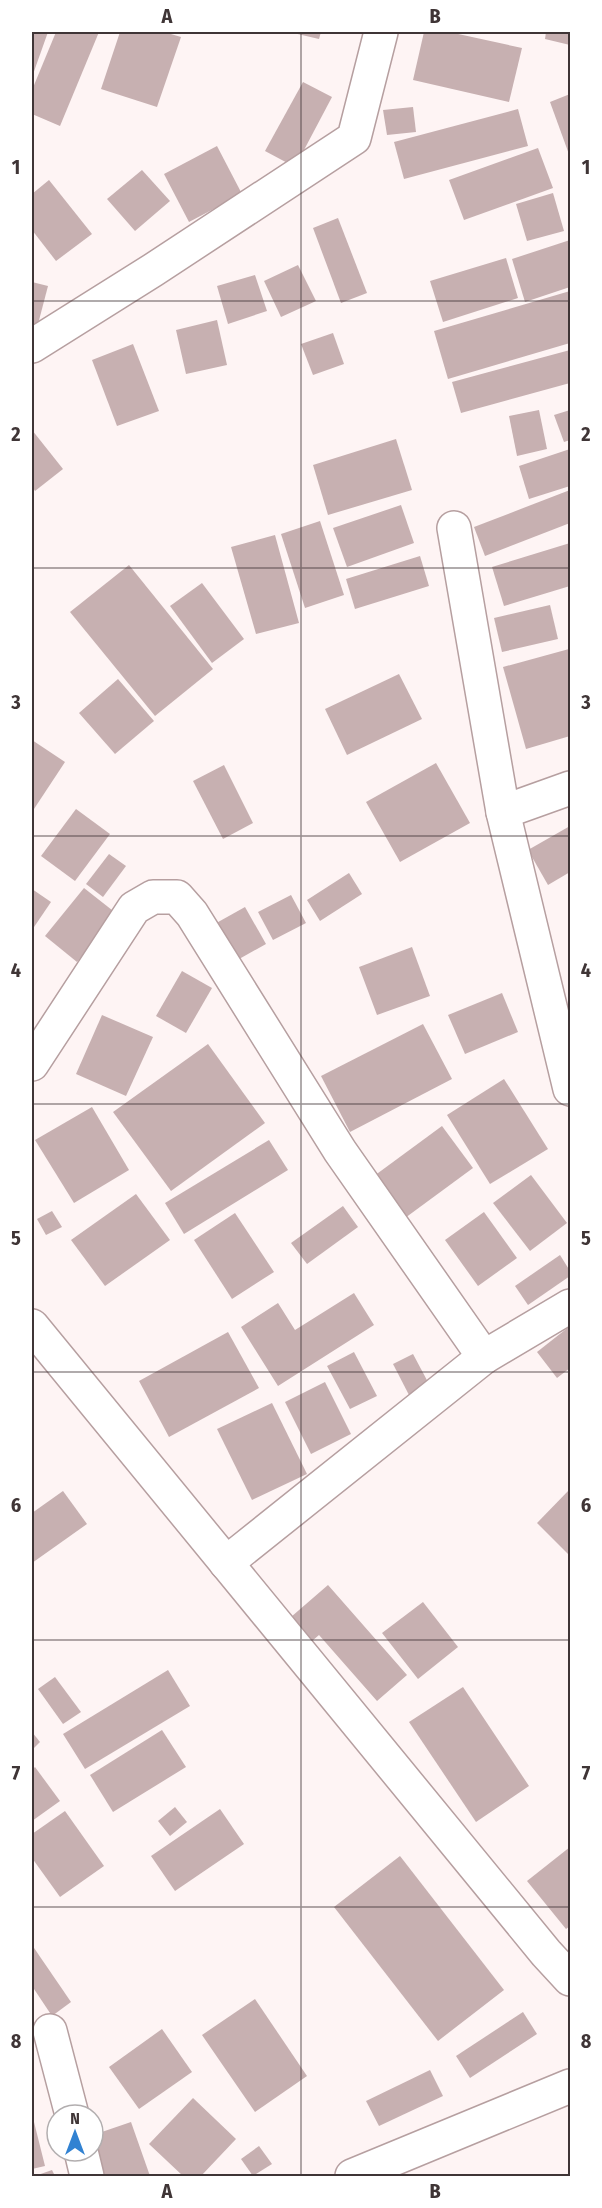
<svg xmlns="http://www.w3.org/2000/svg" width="602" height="2208" font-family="'Fira Sans Condensed',sans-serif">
	<rect width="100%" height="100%" fill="#fef4f4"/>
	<g fill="#c7b0b1">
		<path d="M 32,32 L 48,32 L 32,77 Z"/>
		<path d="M 56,32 L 99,32 L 60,126 L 32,114 L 32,90 Z"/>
		<path d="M 120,32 L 164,32 L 181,37 L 157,107 L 101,89 Z"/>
		<path d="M 289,32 L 321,32 L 319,39 Z"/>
		<path d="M 424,32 L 449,32 L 522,48 L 509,102 L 413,80 Z"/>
		<path d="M 546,32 L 570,32 L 570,45 L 545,39 Z"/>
		<path d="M 303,82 L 332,97 L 295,167 L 265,151 Z"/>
		<path d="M 570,94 L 570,157 L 550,102 Z"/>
		<path d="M 413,107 L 416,132 L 387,135 L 383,110 Z"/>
		<path d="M 518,109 L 528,146 L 404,179 L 394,142 Z"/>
		<path d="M 217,146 L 242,194 L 189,222 L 164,174 Z"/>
		<path d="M 538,148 L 553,188 L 464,220 L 449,180 Z"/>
		<path d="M 142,170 L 170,201 L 135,231 L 107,199 Z"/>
		<path d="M 49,180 L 92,234 L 56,261 L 32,230 L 32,194 Z"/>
		<path d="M 553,193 L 564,231 L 527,241 L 516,204 Z"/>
		<path d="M 338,218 L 367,293 L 341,303 L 313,228 Z"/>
		<path d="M 570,240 L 570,287 L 525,302 L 512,259 Z"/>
		<path d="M 506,258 L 518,298 L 443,322 L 430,281 Z"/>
		<path d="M 298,265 L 316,301 L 281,317 L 264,281 Z"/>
		<path d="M 255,275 L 267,311 L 228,324 L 217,286 Z"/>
		<path d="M 32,282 L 48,286 L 37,328 L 32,326 Z"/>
		<path d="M 570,291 L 570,343 L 448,379 L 434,331 Z"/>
		<path d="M 217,320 L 227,365 L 186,374 L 176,330 Z"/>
		<path d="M 333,333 L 344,364 L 313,375 L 301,344 Z"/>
		<path d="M 133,344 L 159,411 L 117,426 L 92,360 Z"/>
		<path d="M 570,350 L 570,383 L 461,413 L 452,382 Z"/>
		<path d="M 539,410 L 547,449 L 517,456 L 509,416 Z"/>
		<path d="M 570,410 L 570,440 L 564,442 L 554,415 Z"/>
		<path d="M 32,430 L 63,469 L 35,491 L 32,486 Z"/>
		<path d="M 396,439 L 412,490 L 328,515 L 313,465 Z"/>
		<path d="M 570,449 L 570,486 L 529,499 L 519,466 Z"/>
		<path d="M 570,490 L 570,523 L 485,556 L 474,527 Z"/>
		<path d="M 401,505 L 414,543 L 347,567 L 333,528 Z"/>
		<path d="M 320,521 L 344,595 L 305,608 L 281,534 Z"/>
		<path d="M 275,535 L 299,623 L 256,634 L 231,547 Z"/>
		<path d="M 570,543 L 570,586 L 504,606 L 492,567 Z"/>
		<path d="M 420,556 L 429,586 L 355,609 L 346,579 Z"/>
		<path d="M 129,565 L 213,669 L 155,716 L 70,612 Z"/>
		<path d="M 202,583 L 244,639 L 212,663 L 170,606 Z"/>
		<path d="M 550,605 L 558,639 L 502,652 L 494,618 Z"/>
		<path d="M 569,649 L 570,655 L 570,736 L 526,749 L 503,667 Z"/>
		<path d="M 399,674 L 422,719 L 347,755 L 325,709 Z"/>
		<path d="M 118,679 L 154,721 L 115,754 L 79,713 Z"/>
		<path d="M 32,740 L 65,762 L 32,812 Z"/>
		<path d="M 436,763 L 470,823 L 400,862 L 366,802 Z"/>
		<path d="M 224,765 L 253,823 L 223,839 L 193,781 Z"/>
		<path d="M 76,809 L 110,834 L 75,881 L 41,856 Z"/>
		<path d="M 570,826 L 570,872 L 548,885 L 528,850 Z"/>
		<path d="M 109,854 L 126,866 L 103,897 L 86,884 Z"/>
		<path d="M 349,873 L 362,894 L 320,921 L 307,900 Z"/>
		<path d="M 84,888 L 117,914 L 77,962 L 45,936 Z"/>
		<path d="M 32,889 L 51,902 L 32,930 Z"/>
		<path d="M 291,895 L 306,923 L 273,940 L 258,912 Z"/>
		<path d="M 245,907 L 266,944 L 232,963 L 211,926 Z"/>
		<path d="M 412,947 L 430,996 L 377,1015 L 359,967 Z"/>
		<path d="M 182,971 L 212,988 L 186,1033 L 156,1016 Z"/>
		<path d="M 502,993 L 518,1032 L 465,1054 L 448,1015 Z"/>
		<path d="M 102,1015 L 153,1037 L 126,1096 L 76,1074 Z"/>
		<path d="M 423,1024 L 452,1079 L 350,1132 L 321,1076 Z"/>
		<path d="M 208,1044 L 265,1123 L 171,1191 L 113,1112 Z"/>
		<path d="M 504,1079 L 548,1149 L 490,1184 L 447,1115 Z"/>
		<path d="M 92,1107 L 129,1170 L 74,1203 L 35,1140 Z"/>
		<path d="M 442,1126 L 473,1168 L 405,1218 L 374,1176 Z"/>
		<path d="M 269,1140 L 288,1170 L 184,1234 L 165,1203 Z"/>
		<path d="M 531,1175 L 567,1223 L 530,1251 L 493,1203 Z"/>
		<path d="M 136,1194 L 170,1240 L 105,1286 L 71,1240 Z"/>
		<path d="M 343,1206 L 358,1227 L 307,1264 L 291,1243 Z"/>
		<path d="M 52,1211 L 62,1227 L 46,1235 L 37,1219 Z"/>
		<path d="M 484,1212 L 517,1258 L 478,1286 L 445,1240 Z"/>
		<path d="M 235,1213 L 274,1272 L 232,1299 L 194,1240 Z"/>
		<path d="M 560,1255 L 570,1271 L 570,1276 L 528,1305 L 515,1286 Z"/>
		<path d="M 354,1293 L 374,1325 L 278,1386 L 241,1327 L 278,1303 L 295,1330 Z"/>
		<path d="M 570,1326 L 570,1368 L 557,1378 L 537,1352 Z"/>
		<path d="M 228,1332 L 259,1388 L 169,1437 L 139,1381 Z"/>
		<path d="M 354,1352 L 377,1396 L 350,1409 L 327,1366 Z"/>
		<path d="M 413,1354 L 429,1384 L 409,1395 L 393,1364 Z"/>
		<path d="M 325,1382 L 351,1434 L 311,1454 L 285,1402 Z"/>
		<path d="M 272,1403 L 307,1474 L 252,1500 L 217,1429 Z"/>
		<path d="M 570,1489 L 570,1556 L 537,1523 Z"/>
		<path d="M 63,1491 L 87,1524 L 32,1563 L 32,1513 Z"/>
		<path d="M 328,1585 L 407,1675 L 377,1701 L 319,1635 L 312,1641 L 291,1617 Z"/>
		<path d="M 423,1602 L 458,1647 L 418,1679 L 382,1633 Z"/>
		<path d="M 168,1670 L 190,1706 L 85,1769 L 63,1734 Z"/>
		<path d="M 55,1677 L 81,1712 L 63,1724 L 38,1689 Z"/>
		<path d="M 463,1687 L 529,1786 L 476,1822 L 409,1722 Z"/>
		<path d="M 162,1730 L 186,1767 L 113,1812 L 90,1775 Z"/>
		<path d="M 32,1732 L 40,1742 L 32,1750 Z"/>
		<path d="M 35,1767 L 60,1801 L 32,1821 L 32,1770 Z"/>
		<path d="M 175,1807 L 187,1822 L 170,1836 L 158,1821 Z"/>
		<path d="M 220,1809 L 244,1844 L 175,1891 L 151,1856 Z"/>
		<path d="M 65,1811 L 104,1866 L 60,1897 L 32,1858 L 32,1834 Z"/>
		<path d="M 570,1847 L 570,1926 L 566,1929 L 527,1881 Z"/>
		<path d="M 400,1856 L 504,1990 L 438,2041 L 334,1907 Z"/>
		<path d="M 32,1945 L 71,2002 L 52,2016 L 32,1986 Z"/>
		<path d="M 255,1999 L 307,2076 L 255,2112 L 202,2035 Z"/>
		<path d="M 523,2012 L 537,2034 L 470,2078 L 456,2056 Z"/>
		<path d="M 162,2029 L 192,2072 L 139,2109 L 109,2067 Z"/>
		<path d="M 430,2070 L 443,2096 L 379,2126 L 366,2101 Z"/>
		<path d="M 193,2098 L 236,2139 L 201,2176 L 183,2176 L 149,2144 Z"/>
		<path d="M 32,2114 L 45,2166 L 32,2169 Z"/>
		<path d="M 131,2122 L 150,2176 L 104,2176 L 93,2144 L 93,2135 Z"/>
		<path d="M 259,2146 L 272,2164 L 253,2176 L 241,2159 Z"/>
		<path d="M 52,2170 L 55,2176 L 35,2176 Z"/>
	</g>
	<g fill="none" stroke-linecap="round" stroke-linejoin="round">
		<g stroke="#b69fa0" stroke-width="36">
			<g id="minor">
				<path d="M 32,346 L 153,270 L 354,138 L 381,32"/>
				<path d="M 454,528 L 503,812 L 570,1089"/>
				<path d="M 503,812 L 570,788"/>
				<path d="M 32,1064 L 134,908 L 153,897 L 177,897 L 192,914 L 340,1151 L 484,1357"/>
				<path d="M 32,1326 L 546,1953 L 570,1979"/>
				<path d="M 226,1563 L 484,1357 L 570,1306"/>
				<path d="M 50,2031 L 72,2115"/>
				<path d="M 81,2151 L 87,2176"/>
				<path d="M 352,2176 L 570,2086"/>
			</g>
		</g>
		<use href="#minor" stroke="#fff" stroke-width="33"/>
	</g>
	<path fill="none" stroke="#3f3536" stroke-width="1.5" stroke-opacity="0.55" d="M 301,32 L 301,2176M 32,301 L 570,301M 32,568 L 570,568M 32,836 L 570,836M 32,1104 L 570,1104M 32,1372 L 570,1372M 32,1640 L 570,1640M 32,1907 L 570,1907"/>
	<rect width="602" height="2208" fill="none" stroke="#ffffff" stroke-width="66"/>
	<g transform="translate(75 2133)"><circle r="28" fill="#ffffff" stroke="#b2aeaf" stroke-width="1.5"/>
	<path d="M0-4.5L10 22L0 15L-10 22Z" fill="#3182d2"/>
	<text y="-9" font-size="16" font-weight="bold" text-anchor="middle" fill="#3f3536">N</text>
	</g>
	<rect x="33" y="33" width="536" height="2142" fill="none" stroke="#3f3536" stroke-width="2"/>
	<g font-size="20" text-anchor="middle" font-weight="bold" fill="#3f3536">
		<text x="167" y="23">A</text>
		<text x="435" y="23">B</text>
		<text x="16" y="174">1</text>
		<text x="586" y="174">1</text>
		<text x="16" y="441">2</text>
		<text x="586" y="441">2</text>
		<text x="16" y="709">3</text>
		<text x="586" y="709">3</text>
		<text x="16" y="977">4</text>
		<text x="586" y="977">4</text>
		<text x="16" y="1245">5</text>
		<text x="586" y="1245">5</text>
		<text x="16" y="1512">6</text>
		<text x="586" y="1512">6</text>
		<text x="16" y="1780">7</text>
		<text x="586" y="1780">7</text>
		<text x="16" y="2048">8</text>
		<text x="586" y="2048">8</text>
		<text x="167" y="2198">A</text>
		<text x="435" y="2198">B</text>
	</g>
</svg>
